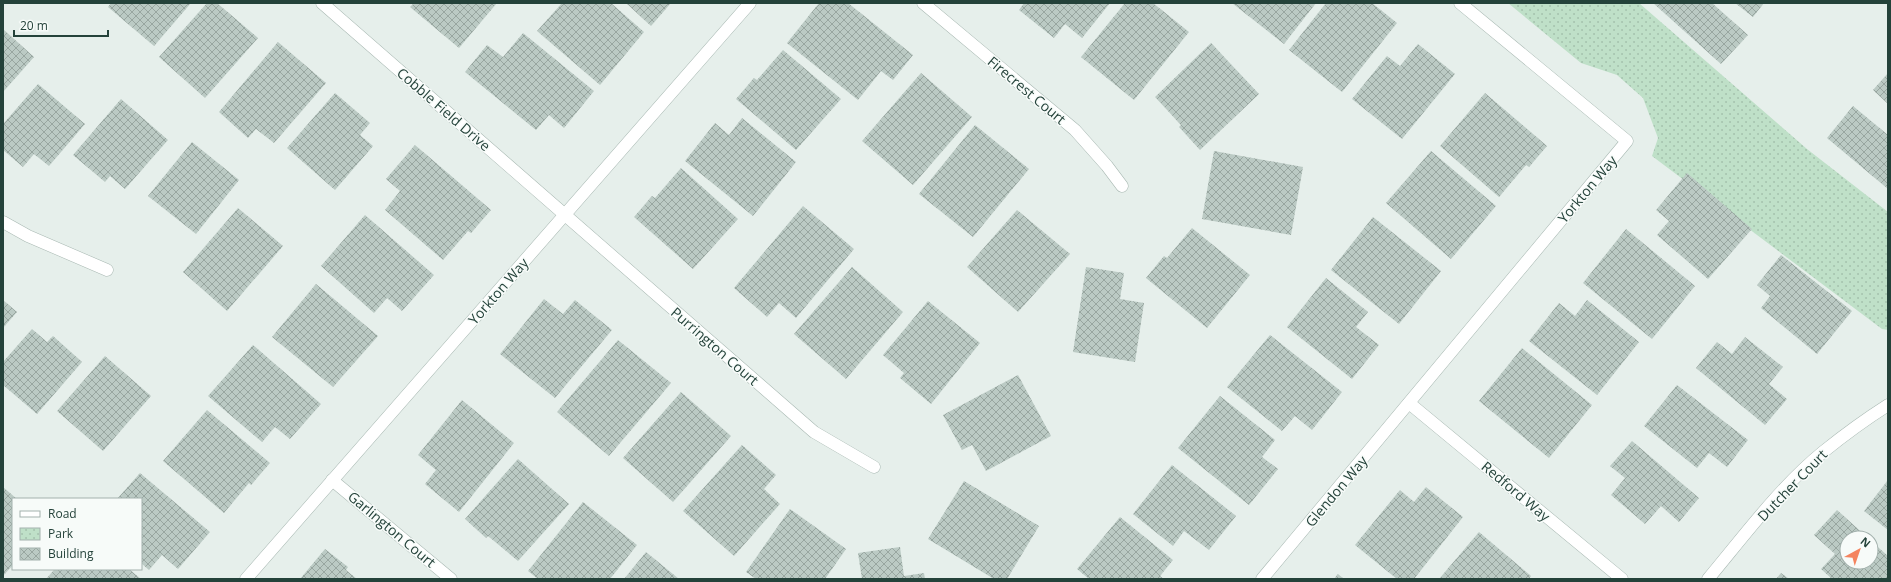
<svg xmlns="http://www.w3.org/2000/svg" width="1891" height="582" font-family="'Open Sans',sans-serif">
	<defs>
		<pattern id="park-dots" width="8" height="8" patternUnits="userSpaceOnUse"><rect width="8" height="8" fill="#bfe0c8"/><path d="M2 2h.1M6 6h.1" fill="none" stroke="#a4c1ad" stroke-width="1.8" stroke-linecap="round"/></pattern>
		<pattern id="building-cross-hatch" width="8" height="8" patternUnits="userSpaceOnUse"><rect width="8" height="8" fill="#bbcac4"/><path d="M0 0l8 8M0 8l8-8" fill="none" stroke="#98a6a0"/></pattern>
	</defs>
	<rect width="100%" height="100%" fill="#e6efeb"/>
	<path fill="url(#park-dots)" d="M 1508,3 L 1639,3 L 1807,149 L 1888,212 L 1888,330 L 1882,329 L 1652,156 L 1658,138 L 1643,98 L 1617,75 L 1581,63 Z"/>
	<g fill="url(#building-cross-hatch)">
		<path d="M 111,3 L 191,3 L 154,46 L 108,7 Z"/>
		<path d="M 207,3 L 217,3 L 258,38 L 205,98 L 159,57 Z"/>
		<path d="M 414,3 L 497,3 L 459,48 L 410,7 Z"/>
		<path d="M 562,3 L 611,3 L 644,32 L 600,85 L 537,31 Z"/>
		<path d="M 626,3 L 671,3 L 651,26 Z"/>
		<path d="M 819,3 L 848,3 L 913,55 L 893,80 L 881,71 L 858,100 L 787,43 Z"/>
		<path d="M 1024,3 L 1110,3 L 1082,38 L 1065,24 L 1054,38 L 1019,10 Z"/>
		<path d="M 1125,3 L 1153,3 L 1189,32 L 1134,100 L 1081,57 Z"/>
		<path d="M 1232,3 L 1316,3 L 1284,44 Z"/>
		<path d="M 1326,3 L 1372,3 L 1397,23 L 1342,92 L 1289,50 Z"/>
		<path d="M 1653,3 L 1712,3 L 1748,35 L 1721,64 Z"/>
		<path d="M 1735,3 L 1764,3 L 1753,17 Z"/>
		<path d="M 3,29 L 34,57 L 3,92 Z"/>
		<path d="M 523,33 L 594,91 L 564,128 L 549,115 L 536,130 L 465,72 L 487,45 L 503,57 Z"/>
		<path d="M 278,42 L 326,83 L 274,143 L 256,129 L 248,138 L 219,112 Z"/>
		<path d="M 1211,43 L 1259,94 L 1200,150 L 1179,127 L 1181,125 L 1155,97 Z"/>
		<path d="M 1418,44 L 1455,74 L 1402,139 L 1352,99 L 1387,56 L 1400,66 Z"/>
		<path d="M 783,50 L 841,99 L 796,150 L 736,99 L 754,78 L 757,80 Z"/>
		<path d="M 921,73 L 972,117 L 913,185 L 862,141 Z"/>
		<path d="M 1888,73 L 1888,104 L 1873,90 Z"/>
		<path d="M 38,84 L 85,124 L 49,166 L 34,154 L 23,167 L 3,150 L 3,124 Z"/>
		<path d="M 335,93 L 370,123 L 360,135 L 373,146 L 335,190 L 287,148 Z"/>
		<path d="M 1485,93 L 1547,146 L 1529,167 L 1526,165 L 1499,197 L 1440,146 Z"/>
		<path d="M 121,99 L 168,140 L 125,189 L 110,176 L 105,182 L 73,155 Z"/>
		<path d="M 1853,106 L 1888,135 L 1888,189 L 1827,138 Z"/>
		<path d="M 742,118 L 796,162 L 753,216 L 685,161 L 715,123 L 729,135 Z"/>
		<path d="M 975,125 L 1029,169 L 973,237 L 919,194 Z"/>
		<path d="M 192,142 L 239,180 L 196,234 L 148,196 Z"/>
		<path d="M 415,145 L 491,210 L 471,233 L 468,231 L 443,260 L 385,210 L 400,191 L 386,179 Z"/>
		<path d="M 1214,151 L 1303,167 L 1291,235 L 1202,219 Z"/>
		<path d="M 1431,151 L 1496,206 L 1451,259 L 1386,203 Z"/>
		<path d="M 681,168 L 738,219 L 693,269 L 634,217 L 652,196 L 655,198 Z"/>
		<path d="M 1687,173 L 1752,229 L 1708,279 L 1657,235 L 1669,221 L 1656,210 Z"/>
		<path d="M 803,206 L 854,249 L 796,318 L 779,303 L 767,317 L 734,288 Z"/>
		<path d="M 238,208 L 283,246 L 227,311 L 183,272 Z"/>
		<path d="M 1017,210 L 1070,254 L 1018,312 L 967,267 Z"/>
		<path d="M 365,215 L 434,275 L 402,311 L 387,298 L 374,313 L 321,266 Z"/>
		<path d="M 1373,217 L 1441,271 L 1399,324 L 1331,270 Z"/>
		<path d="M 1192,228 L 1250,275 L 1207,328 L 1146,278 L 1164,256 L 1167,258 Z"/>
		<path d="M 1626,229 L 1695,286 L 1652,339 L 1583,283 Z"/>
		<path d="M 1781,255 L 1852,311 L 1817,354 L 1761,308 L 1770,296 L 1757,285 Z"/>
		<path d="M 852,267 L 903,312 L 846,379 L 794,334 Z"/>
		<path d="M 1086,267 L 1124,273 L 1120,299 L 1144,303 L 1135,362 L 1073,352 Z"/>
		<path d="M 1326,278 L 1368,312 L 1356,327 L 1379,345 L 1352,379 L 1287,327 Z"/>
		<path d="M 316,284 L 378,336 L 333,387 L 272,337 Z"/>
		<path d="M 544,299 L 563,314 L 575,300 L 612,330 L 555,398 L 500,354 Z"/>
		<path d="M 3,300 L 17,312 L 3,328 Z"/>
		<path d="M 1587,300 L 1639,342 L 1597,395 L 1529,341 L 1559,303 L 1575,316 Z"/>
		<path d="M 928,301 L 980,343 L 931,404 L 900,378 L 904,373 L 883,355 Z"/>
		<path d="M 32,329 L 47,342 L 53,336 L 82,362 L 37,414 L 3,385 L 3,362 Z"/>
		<path d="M 1270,335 L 1342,392 L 1312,430 L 1295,416 L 1282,431 L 1227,387 Z"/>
		<path d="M 1745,337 L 1783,367 L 1769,384 L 1787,399 L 1765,425 L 1696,368 L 1717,342 L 1732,354 Z"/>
		<path d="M 618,340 L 671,383 L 609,456 L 557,412 Z"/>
		<path d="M 253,345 L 321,404 L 290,439 L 275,427 L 262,442 L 208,396 Z"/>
		<path d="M 1522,348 L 1592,405 L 1549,458 L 1479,401 Z"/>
		<path d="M 105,356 L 151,396 L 103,451 L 57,411 Z"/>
		<path d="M 1018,375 L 1051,436 L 986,471 L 972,445 L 962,450 L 943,415 Z"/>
		<path d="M 1677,385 L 1748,440 L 1727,467 L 1709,453 L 1697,468 L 1644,426 Z"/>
		<path d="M 681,392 L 731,436 L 673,502 L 623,458 Z"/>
		<path d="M 1220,396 L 1275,440 L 1262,457 L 1278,469 L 1249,505 L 1178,448 Z"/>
		<path d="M 462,400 L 514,443 L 459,512 L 425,484 L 436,470 L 418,455 Z"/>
		<path d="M 207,410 L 270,463 L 251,485 L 249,483 L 224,513 L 163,461 Z"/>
		<path d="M 1632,441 L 1699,498 L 1679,522 L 1661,506 L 1645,524 L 1611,495 L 1625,478 L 1610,466 Z"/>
		<path d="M 742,445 L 776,475 L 764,489 L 780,504 L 734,556 L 683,511 Z"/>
		<path d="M 518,459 L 569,504 L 518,561 L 488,536 L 486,538 L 465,519 Z"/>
		<path d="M 1172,465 L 1236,516 L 1209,550 L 1184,531 L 1173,546 L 1133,514 Z"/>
		<path d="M 140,473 L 210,532 L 178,569 L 162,555 L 149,570 L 141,563 L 141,499 L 117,499 Z"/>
		<path d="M 1888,480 L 1888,530 L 1864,511 Z"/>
		<path d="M 964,481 L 1039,526 L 1007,579 L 994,579 L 928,539 Z"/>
		<path d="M 3,487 L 17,499 L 13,499 L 13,565 L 3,576 Z"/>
		<path d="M 1426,487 L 1463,517 L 1414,579 L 1397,579 L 1355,545 L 1400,490 L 1414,502 Z"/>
		<path d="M 583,502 L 637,545 L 610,579 L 538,579 L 528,571 Z"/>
		<path d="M 790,509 L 846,549 L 825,579 L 756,579 L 746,572 Z"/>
		<path d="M 1837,510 L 1868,538 L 1847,538 L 1847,562 L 1871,562 L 1871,541 L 1888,556 L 1888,579 L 1832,579 L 1821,569 L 1835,554 L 1814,535 Z"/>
		<path d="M 1120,517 L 1173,560 L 1160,576 L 1164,579 L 1089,579 L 1077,569 Z"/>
		<path d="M 1479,532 L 1531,576 L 1529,579 L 1439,579 Z"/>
		<path d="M 900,547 L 904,576 L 924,573 L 925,579 L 862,579 L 858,553 Z"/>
		<path d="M 325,549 L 348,567 L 346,570 L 357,579 L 300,579 Z"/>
		<path d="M 646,552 L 679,579 L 624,579 Z"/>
		<path d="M 55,569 L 129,569 L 141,579 L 46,579 Z"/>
		<path d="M 1781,573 L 1789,579 L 1776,579 Z"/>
		<path d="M 1338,574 L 1344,579 L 1334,579 Z"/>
	</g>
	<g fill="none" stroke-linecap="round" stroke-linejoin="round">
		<g stroke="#a8b8b2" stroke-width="13">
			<g id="minor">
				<path d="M 322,3 L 814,432 L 874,467"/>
				<path d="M 923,3 L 1075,130 L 1107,166 L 1122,186"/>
				<path d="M 3,222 L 28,236 L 107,270"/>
				<path d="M 1409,403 L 1622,579"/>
				<path d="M 332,480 L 451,579"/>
				<path d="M 246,579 L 750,3"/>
				<path d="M 1262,579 L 1627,141 L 1460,3"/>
				<path d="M 1708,579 C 1744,536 1780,487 1823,452 C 1844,435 1866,419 1888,405"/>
			</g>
		</g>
		<use href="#minor" stroke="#fff" stroke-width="12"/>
	</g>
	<g text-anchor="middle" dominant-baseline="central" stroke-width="3" stroke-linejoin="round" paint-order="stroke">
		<g font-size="14" fill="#24423a" stroke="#f7fbf9">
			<text transform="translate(1027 90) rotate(40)">Firecrest Court</text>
			<text transform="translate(444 109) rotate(41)">Cobble Field Drive</text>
			<text transform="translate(1587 189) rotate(-50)">Yorkton Way</text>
			<text transform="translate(498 291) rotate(-49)">Yorkton Way</text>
			<text transform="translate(715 346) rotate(41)">Purrington Court</text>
			<text transform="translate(1792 485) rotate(-46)">Dutcher Court</text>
			<text transform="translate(1336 491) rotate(-50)">Glendon Way</text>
			<text transform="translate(1516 491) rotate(40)">Redford Way</text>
			<text transform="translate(392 529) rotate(40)">Garlington Court</text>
		</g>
	</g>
	<rect width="1891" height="582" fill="none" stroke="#24423a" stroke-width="8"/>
	<rect x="12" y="498" width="130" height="72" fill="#f7fbf9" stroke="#a3b1ad"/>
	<rect x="20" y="511" width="20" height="6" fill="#ffffff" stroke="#a3b1ad"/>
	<text x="48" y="518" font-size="12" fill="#24423a">Road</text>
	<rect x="20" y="528" width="20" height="12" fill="url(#park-dots)" stroke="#a3b1ad"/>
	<text x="48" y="538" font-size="12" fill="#24423a">Park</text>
	<rect x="20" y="548" width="20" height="12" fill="url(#building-cross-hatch)" stroke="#a3b1ad"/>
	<text x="48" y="558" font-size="12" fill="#24423a">Building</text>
	<g transform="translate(1859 550) rotate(40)"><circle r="19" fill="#f7fbf9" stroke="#a3b1ad"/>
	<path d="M0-3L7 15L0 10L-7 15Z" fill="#f4845f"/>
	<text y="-6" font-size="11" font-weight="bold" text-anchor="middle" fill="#24423a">N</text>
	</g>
	<path d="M14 30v6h94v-6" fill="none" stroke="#24423a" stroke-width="2"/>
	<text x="20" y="30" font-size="12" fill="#24423a" stroke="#f7fbf9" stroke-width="3" paint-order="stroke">20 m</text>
</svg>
